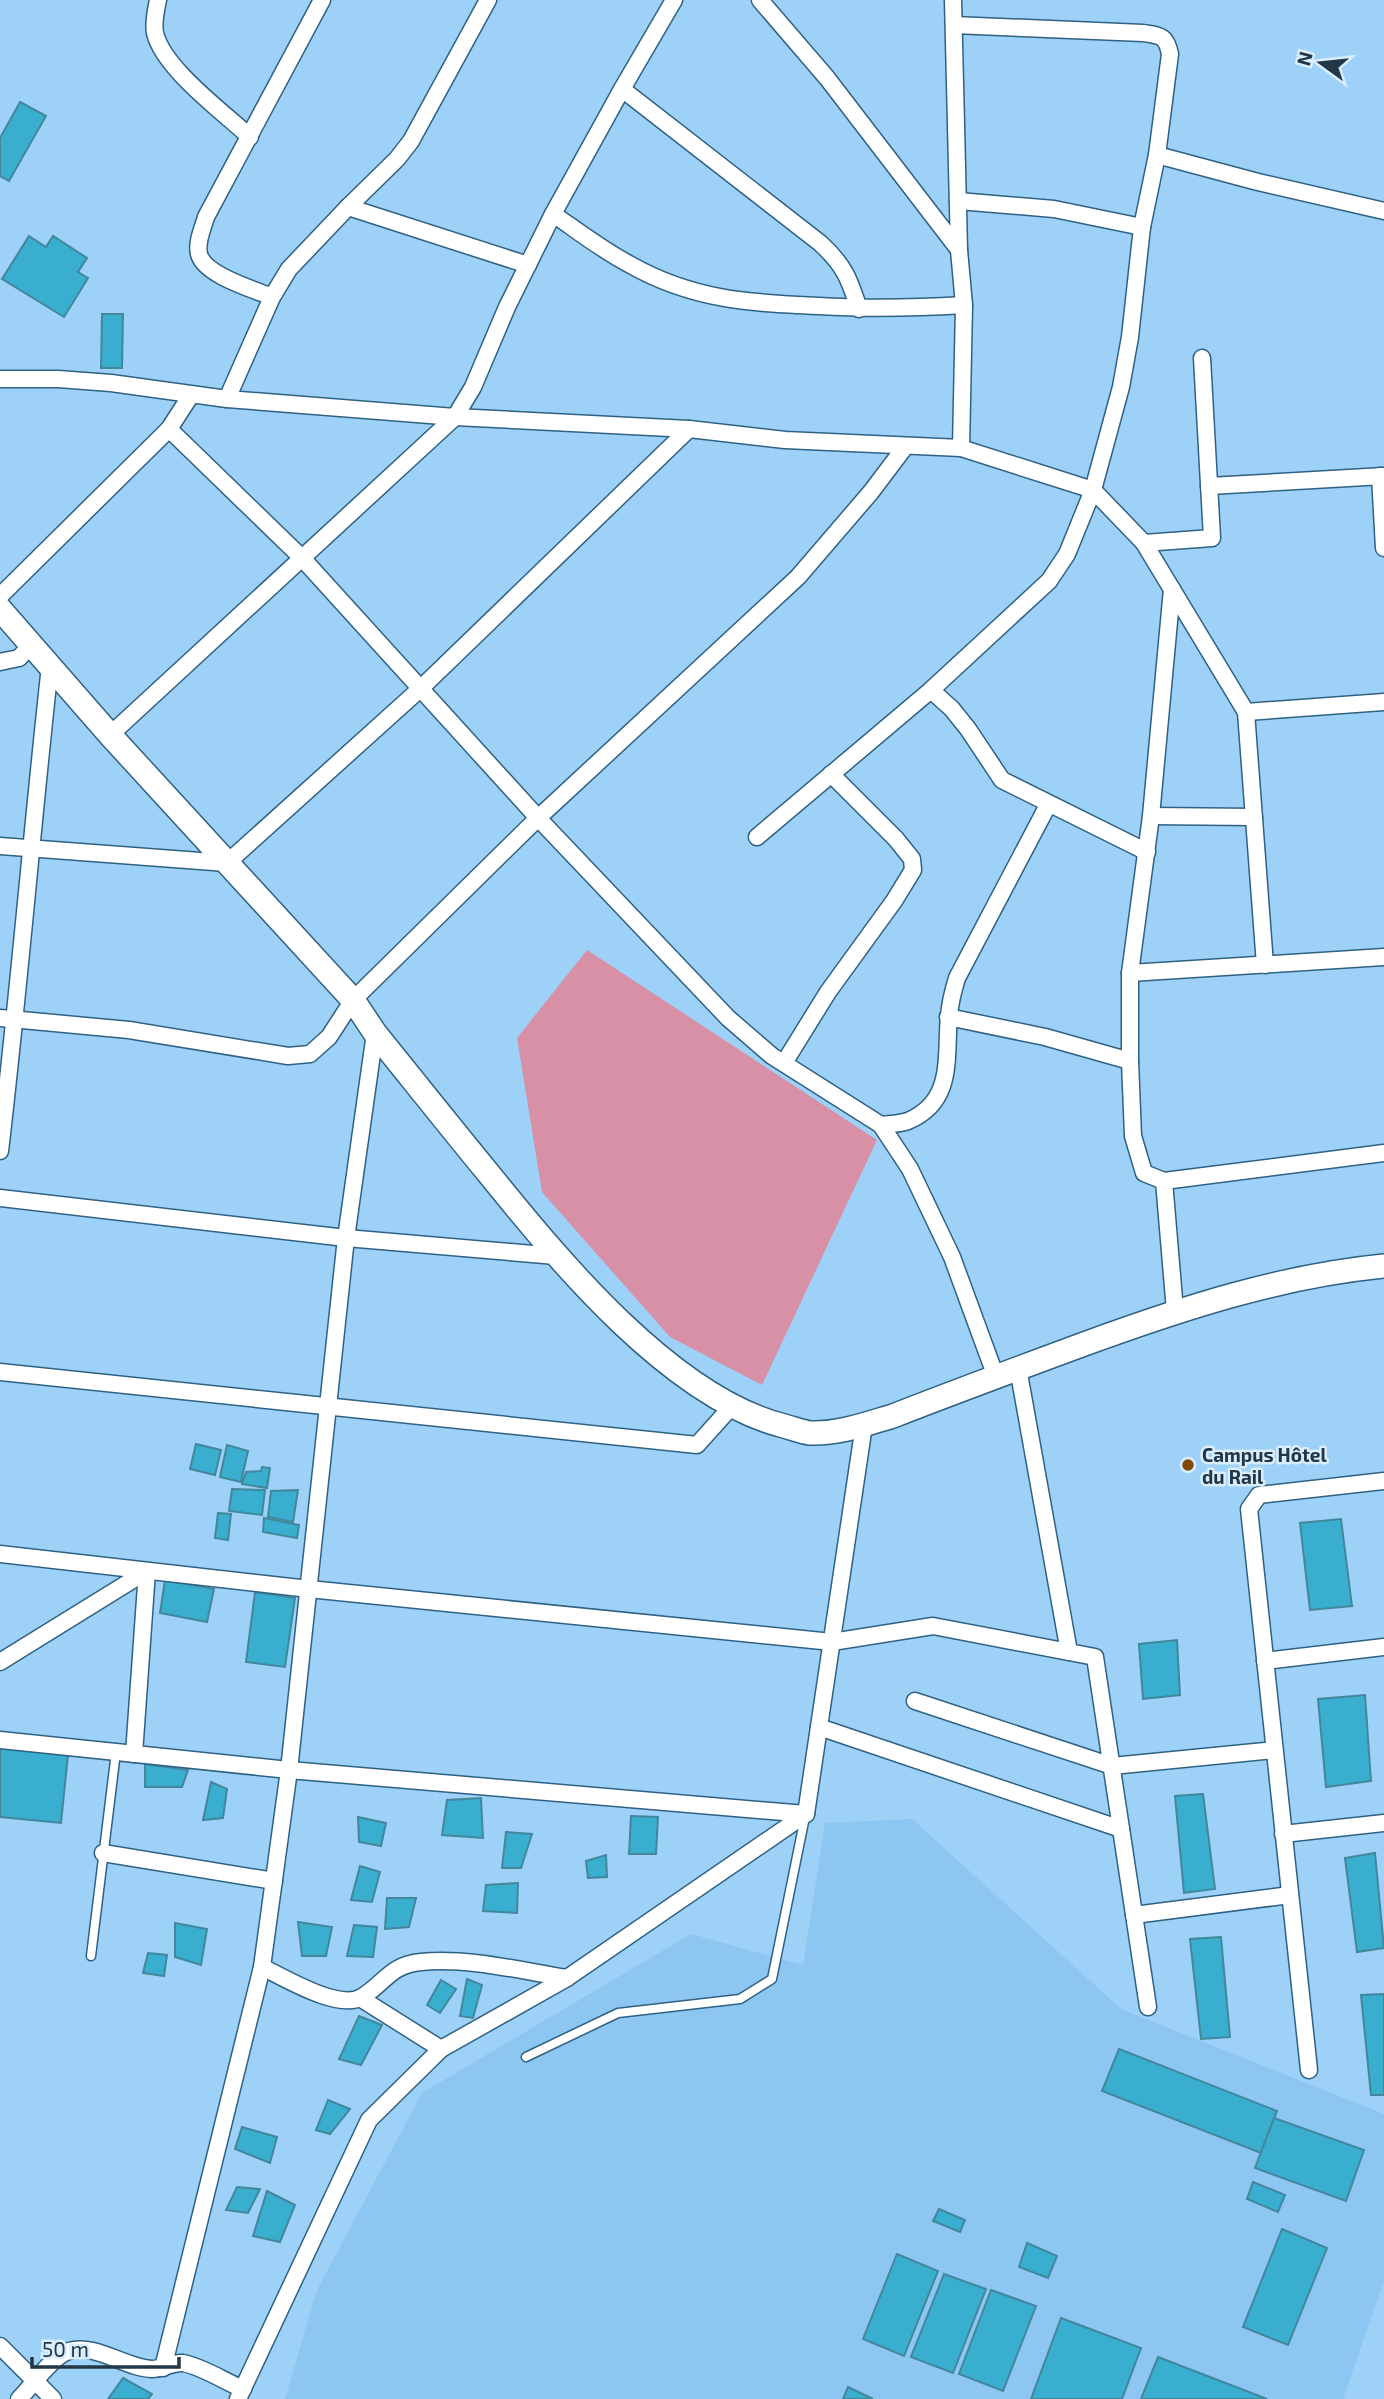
<svg xmlns="http://www.w3.org/2000/svg" width="1384" height="2399" font-family="'Exo 2',sans-serif">
	<rect width="100%" height="100%" fill="#9dd1f7"/>
	<path fill="#8cc6f1" d="M 912,1819 L 1121,2009 L 1384,2114 L 1384,2281 L 1343,2399 L 285,2399 L 317,2290 L 422,2093 L 691,1934 L 803,1965 L 825,1823 Z"/>
	<path fill="#d790a5" d="M 587,950 L 877,1140 L 762,1385 L 670,1337 L 542,1192 L 517,1038 Z"/>
	<g fill="#39aece" stroke="#42879c" stroke-width="2">
		<path d="M 20,102 L 46,116 L 9,181 L 0,176 L 0,138 Z"/>
		<path d="M 29,236 L 46,247 L 53,236 L 87,258 L 78,272 L 88,278 L 64,317 L 2,279 Z"/>
		<path d="M 102,314 L 123,314 L 122,368 L 101,368 Z"/>
		<path d="M 196,1444 L 221,1450 L 215,1475 L 190,1469 Z"/>
		<path d="M 227,1445 L 248,1451 L 241,1482 L 220,1477 Z"/>
		<path d="M 262,1467 L 270,1468 L 267,1488 L 242,1484 L 246,1472 L 261,1471 Z"/>
		<path d="M 232,1489 L 265,1490 L 262,1515 L 229,1511 Z"/>
		<path d="M 298,1490 L 293,1522 L 268,1517 L 271,1491 Z"/>
		<path d="M 218,1513 L 231,1514 L 228,1540 L 215,1538 Z"/>
		<path d="M 264,1518 L 299,1525 L 297,1538 L 263,1532 Z"/>
		<path d="M 1341,1519 L 1352,1606 L 1310,1610 L 1300,1523 Z"/>
		<path d="M 165,1580 L 214,1589 L 207,1622 L 160,1613 Z"/>
		<path d="M 255,1592 L 295,1598 L 285,1667 L 246,1662 Z"/>
		<path d="M 1177,1640 L 1180,1695 L 1143,1699 L 1139,1644 Z"/>
		<path d="M 1365,1695 L 1371,1781 L 1326,1787 L 1318,1699 Z"/>
		<path d="M 0,1748 L 68,1755 L 61,1823 L 0,1817 Z"/>
		<path d="M 145,1764 L 188,1770 L 182,1787 L 145,1787 Z"/>
		<path d="M 211,1782 L 227,1789 L 223,1818 L 203,1820 Z"/>
		<path d="M 1203,1794 L 1215,1889 L 1184,1893 L 1175,1796 Z"/>
		<path d="M 481,1798 L 483,1838 L 442,1835 L 447,1800 Z"/>
		<path d="M 631,1816 L 658,1817 L 656,1854 L 629,1854 Z"/>
		<path d="M 358,1817 L 386,1823 L 381,1846 L 359,1842 Z"/>
		<path d="M 506,1832 L 532,1834 L 521,1868 L 502,1868 Z"/>
		<path d="M 1375,1853 L 1384,1948 L 1357,1952 L 1345,1858 Z"/>
		<path d="M 606,1855 L 607,1877 L 588,1878 L 586,1861 Z"/>
		<path d="M 360,1866 L 380,1872 L 372,1902 L 351,1900 Z"/>
		<path d="M 518,1883 L 517,1913 L 483,1911 L 486,1885 Z"/>
		<path d="M 387,1898 L 416,1898 L 409,1927 L 385,1929 Z"/>
		<path d="M 298,1922 L 332,1927 L 326,1956 L 302,1956 Z"/>
		<path d="M 175,1923 L 207,1929 L 201,1965 L 175,1957 Z"/>
		<path d="M 354,1925 L 377,1927 L 373,1957 L 347,1956 Z"/>
		<path d="M 1221,1937 L 1230,2037 L 1201,2039 L 1190,1939 Z"/>
		<path d="M 148,1953 L 167,1955 L 164,1976 L 143,1973 Z"/>
		<path d="M 467,1979 L 482,1985 L 473,2018 L 460,2016 Z"/>
		<path d="M 441,1980 L 456,1989 L 440,2013 L 427,2005 Z"/>
		<path d="M 1384,1994 L 1384,2095 L 1371,2095 L 1361,1995 Z"/>
		<path d="M 359,2016 L 382,2025 L 361,2065 L 339,2059 Z"/>
		<path d="M 1119,2049 L 1277,2111 L 1261,2153 L 1102,2091 Z"/>
		<path d="M 328,2100 L 350,2109 L 330,2134 L 316,2130 Z"/>
		<path d="M 1274,2118 L 1364,2150 L 1346,2201 L 1255,2168 Z"/>
		<path d="M 242,2127 L 277,2137 L 270,2163 L 235,2149 Z"/>
		<path d="M 1253,2182 L 1285,2195 L 1278,2212 L 1247,2199 Z"/>
		<path d="M 237,2187 L 260,2189 L 248,2213 L 226,2210 Z"/>
		<path d="M 267,2191 L 295,2205 L 280,2242 L 253,2236 Z"/>
		<path d="M 939,2209 L 965,2220 L 960,2232 L 933,2221 Z"/>
		<path d="M 1282,2229 L 1327,2248 L 1288,2345 L 1243,2327 Z"/>
		<path d="M 1027,2243 L 1057,2256 L 1048,2278 L 1019,2267 Z"/>
		<path d="M 897,2254 L 938,2271 L 904,2356 L 863,2339 Z"/>
		<path d="M 944,2274 L 986,2289 L 953,2373 L 911,2357 Z"/>
		<path d="M 991,2290 L 1036,2306 L 1003,2391 L 959,2374 Z"/>
		<path d="M 1061,2318 L 1141,2348 L 1122,2399 L 1031,2399 Z"/>
		<path d="M 1158,2357 L 1267,2399 L 1141,2399 Z"/>
		<path d="M 123,2378 L 152,2394 L 148,2399 L 108,2399 Z"/>
		<path d="M 848,2387 L 873,2399 L 843,2399 Z"/>
	</g>
	<g fill="none" stroke-linecap="round" stroke-linejoin="round">
		<g stroke="#2f6183" stroke-width="11">
			<g id="lane">
				<path d="M 91,1956 L 116,1752"/>
				<path d="M 526,2057 L 618,2013 L 740,1999 L 772,1979 L 805,1817"/>
			</g>
		</g>
		<g stroke="#2f6183" stroke-width="19">
			<g id="street">
				<path d="M 158,0 C 156,10 153,22 155,33 C 163,68 223,112 250,137"/>
				<path d="M 760,0 L 827,78 L 959,250"/>
				<path d="M 953,0 L 959,250 L 964,305 L 961,448"/>
				<path d="M 622,89 L 820,243 C 844,265 849,278 859,309"/>
				<path d="M 1157,155 L 1258,182 L 1384,211"/>
				<path d="M 958,201 L 1054,209 L 1142,227"/>
				<path d="M 348,207 L 528,265"/>
				<path d="M 553,214 C 578,231 602,250 629,264 C 692,300 749,303 819,306 C 868,309 915,308 964,305"/>
				<path d="M 272,297 C 253,289 204,275 199,254 C 196,242 203,228 206,217 L 322,0"/>
				<path d="M 0,379 L 58,379 L 111,383 L 227,399 L 455,417 L 689,429 L 785,440 L 961,448 L 1093,490 L 1144,543 L 1246,712 L 1265,965"/>
				<path d="M 227,399 L 272,297 L 289,269 L 348,207 L 397,159 L 411,141 L 488,0"/>
				<path d="M 169,429 L 302,558 L 538,818 L 728,1018 L 772,1056 L 881,1125 L 910,1169 L 952,1257 L 996,1377"/>
				<path d="M 1380,476 L 1384,548"/>
				<path d="M 1209,486 L 1384,476"/>
				<path d="M 1144,543 L 1212,538 L 1202,358"/>
				<path d="M 1172,589 L 1151,816 L 1130,973 L 1130,1061 L 1133,1136 L 1144,1173 L 1164,1181 L 1384,1153"/>
				<path d="M 0,596 L 169,429 L 191,395"/>
				<path d="M 0,662 L 19,658 L 31,645"/>
				<path d="M 931,690 L 952,709 L 968,729 L 1002,780 L 1147,852"/>
				<path d="M 1246,712 L 1384,702"/>
				<path d="M 110,735 L 455,417 L 473,387 L 507,307 L 553,214 L 622,89 L 674,0"/>
				<path d="M 1151,816 L 1254,817"/>
				<path d="M 757,837 L 931,690 L 1049,581 L 1067,554 L 1093,490 L 1121,387 L 1130,337 L 1142,227 L 1157,155 L 1170,54 C 1166,35 1161,36 1143,33 L 954,25"/>
				<path d="M 0,846 L 227,863 L 420,689 L 689,429"/>
				<path d="M 1130,973 L 1384,957"/>
				<path d="M 948,1017 L 1045,1037 L 1130,1061"/>
				<path d="M 0,1018 L 129,1030 L 288,1056 L 310,1054 L 329,1037 L 353,1000 L 538,818 L 798,577 L 871,492 L 905,447"/>
				<path d="M 784,1063 L 828,992 L 894,901 L 913,870 L 912,859 L 896,839 L 831,774"/>
				<path d="M 881,1125 C 889,1124 900,1124 908,1121 C 955,1101 945,1057 949,1016 C 950,1003 953,991 957,978 L 1048,805"/>
				<path d="M 0,1151 C 19,990 32,828 50,666"/>
				<path d="M 1164,1181 L 1175,1311"/>
				<path d="M 0,1198 L 346,1238 L 556,1256"/>
				<path d="M 1018,1368 L 1069,1652"/>
				<path d="M 0,1372 L 697,1445 L 732,1406"/>
				<path d="M 0,1554 L 309,1589 L 832,1642 L 933,1626 L 1095,1657 L 1148,2007"/>
				<path d="M 1265,1661 L 1384,1647"/>
				<path d="M 0,1662 L 147,1571"/>
				<path d="M 915,1701 L 1112,1766 L 1274,1750"/>
				<path d="M 819,1727 L 1121,1829"/>
				<path d="M 0,1740 L 289,1770 L 806,1814"/>
				<path d="M 134,1754 L 147,1571"/>
				<path d="M 1283,1834 L 1384,1823"/>
				<path d="M 103,1853 L 274,1881"/>
				<path d="M 1134,1915 L 1290,1895"/>
				<path d="M 262,1967 C 285,1978 339,2011 362,1997 C 386,1982 390,1965 421,1962 C 467,1957 522,1971 567,1978"/>
				<path d="M 360,1998 L 441,2049"/>
				<path d="M 1309,2070 L 1249,1509 L 1259,1495 L 1384,1481"/>
				<path d="M 0,2346 L 53,2399"/>
				<path d="M 163,2368 L 262,1967 L 289,1770 L 346,1238 L 375,1033"/>
				<path d="M 19,2399 C 31,2387 53,2355 69,2351 C 96,2343 125,2368 152,2369 C 163,2369 172,2362 183,2363 C 201,2366 226,2382 243,2389"/>
				<path d="M 238,2399 L 369,2120 L 441,2049 L 567,1978 L 806,1814 L 864,1425"/>
			</g>
		</g>
		<g stroke="#2f6183" stroke-width="26">
			<path id="secondary" d="M 0,609 L 110,735 L 353,1000 L 375,1033 C 413,1080 451,1128 489,1174 C 560,1262 672,1398 784,1426 C 792,1428 802,1432 810,1433 C 839,1434 866,1424 893,1416 C 957,1391 1022,1367 1087,1343 C 1183,1308 1281,1276 1384,1266"/>
		</g>
		<use href="#lane" stroke="#fff" stroke-width="8"/>
		<use href="#street" stroke="#fff" stroke-width="16"/>
		<use href="#secondary" stroke="#fff" stroke-width="23"/>
	</g>
	<circle fill="#824700" stroke="#d9edfd" stroke-width="2.5" cx="1188" cy="1465" r="7"/>
	<g text-anchor="middle" dominant-baseline="central" stroke-width="5" stroke-linejoin="round" paint-order="stroke">
		<g font-size="19" font-weight="bold" fill="#223746" stroke="#d9edfd" text-anchor="start">
			<text x="1202" y="1454">Campus Hôtel<tspan x="1202" dy="22">du Rail</tspan></text>
		</g>
	</g>
	<g transform="translate(1321 63) rotate(285)" stroke="#d9edfd" stroke-width="5" paint-order="stroke">
	<path d="M0-5L12 26L0 18L-12 26Z" fill="#223746"/>
	<text y="-10" font-size="19" font-weight="bold" text-anchor="middle" fill="#223746">N</text>
	</g>
	<path d="M32 2357v10h147v-10" fill="none" stroke="#223746" stroke-width="3.5"/>
	<text x="42" y="2357" font-size="21" fill="#223746" stroke="#d9edfd" stroke-width="5" paint-order="stroke">50 m</text>
</svg>
